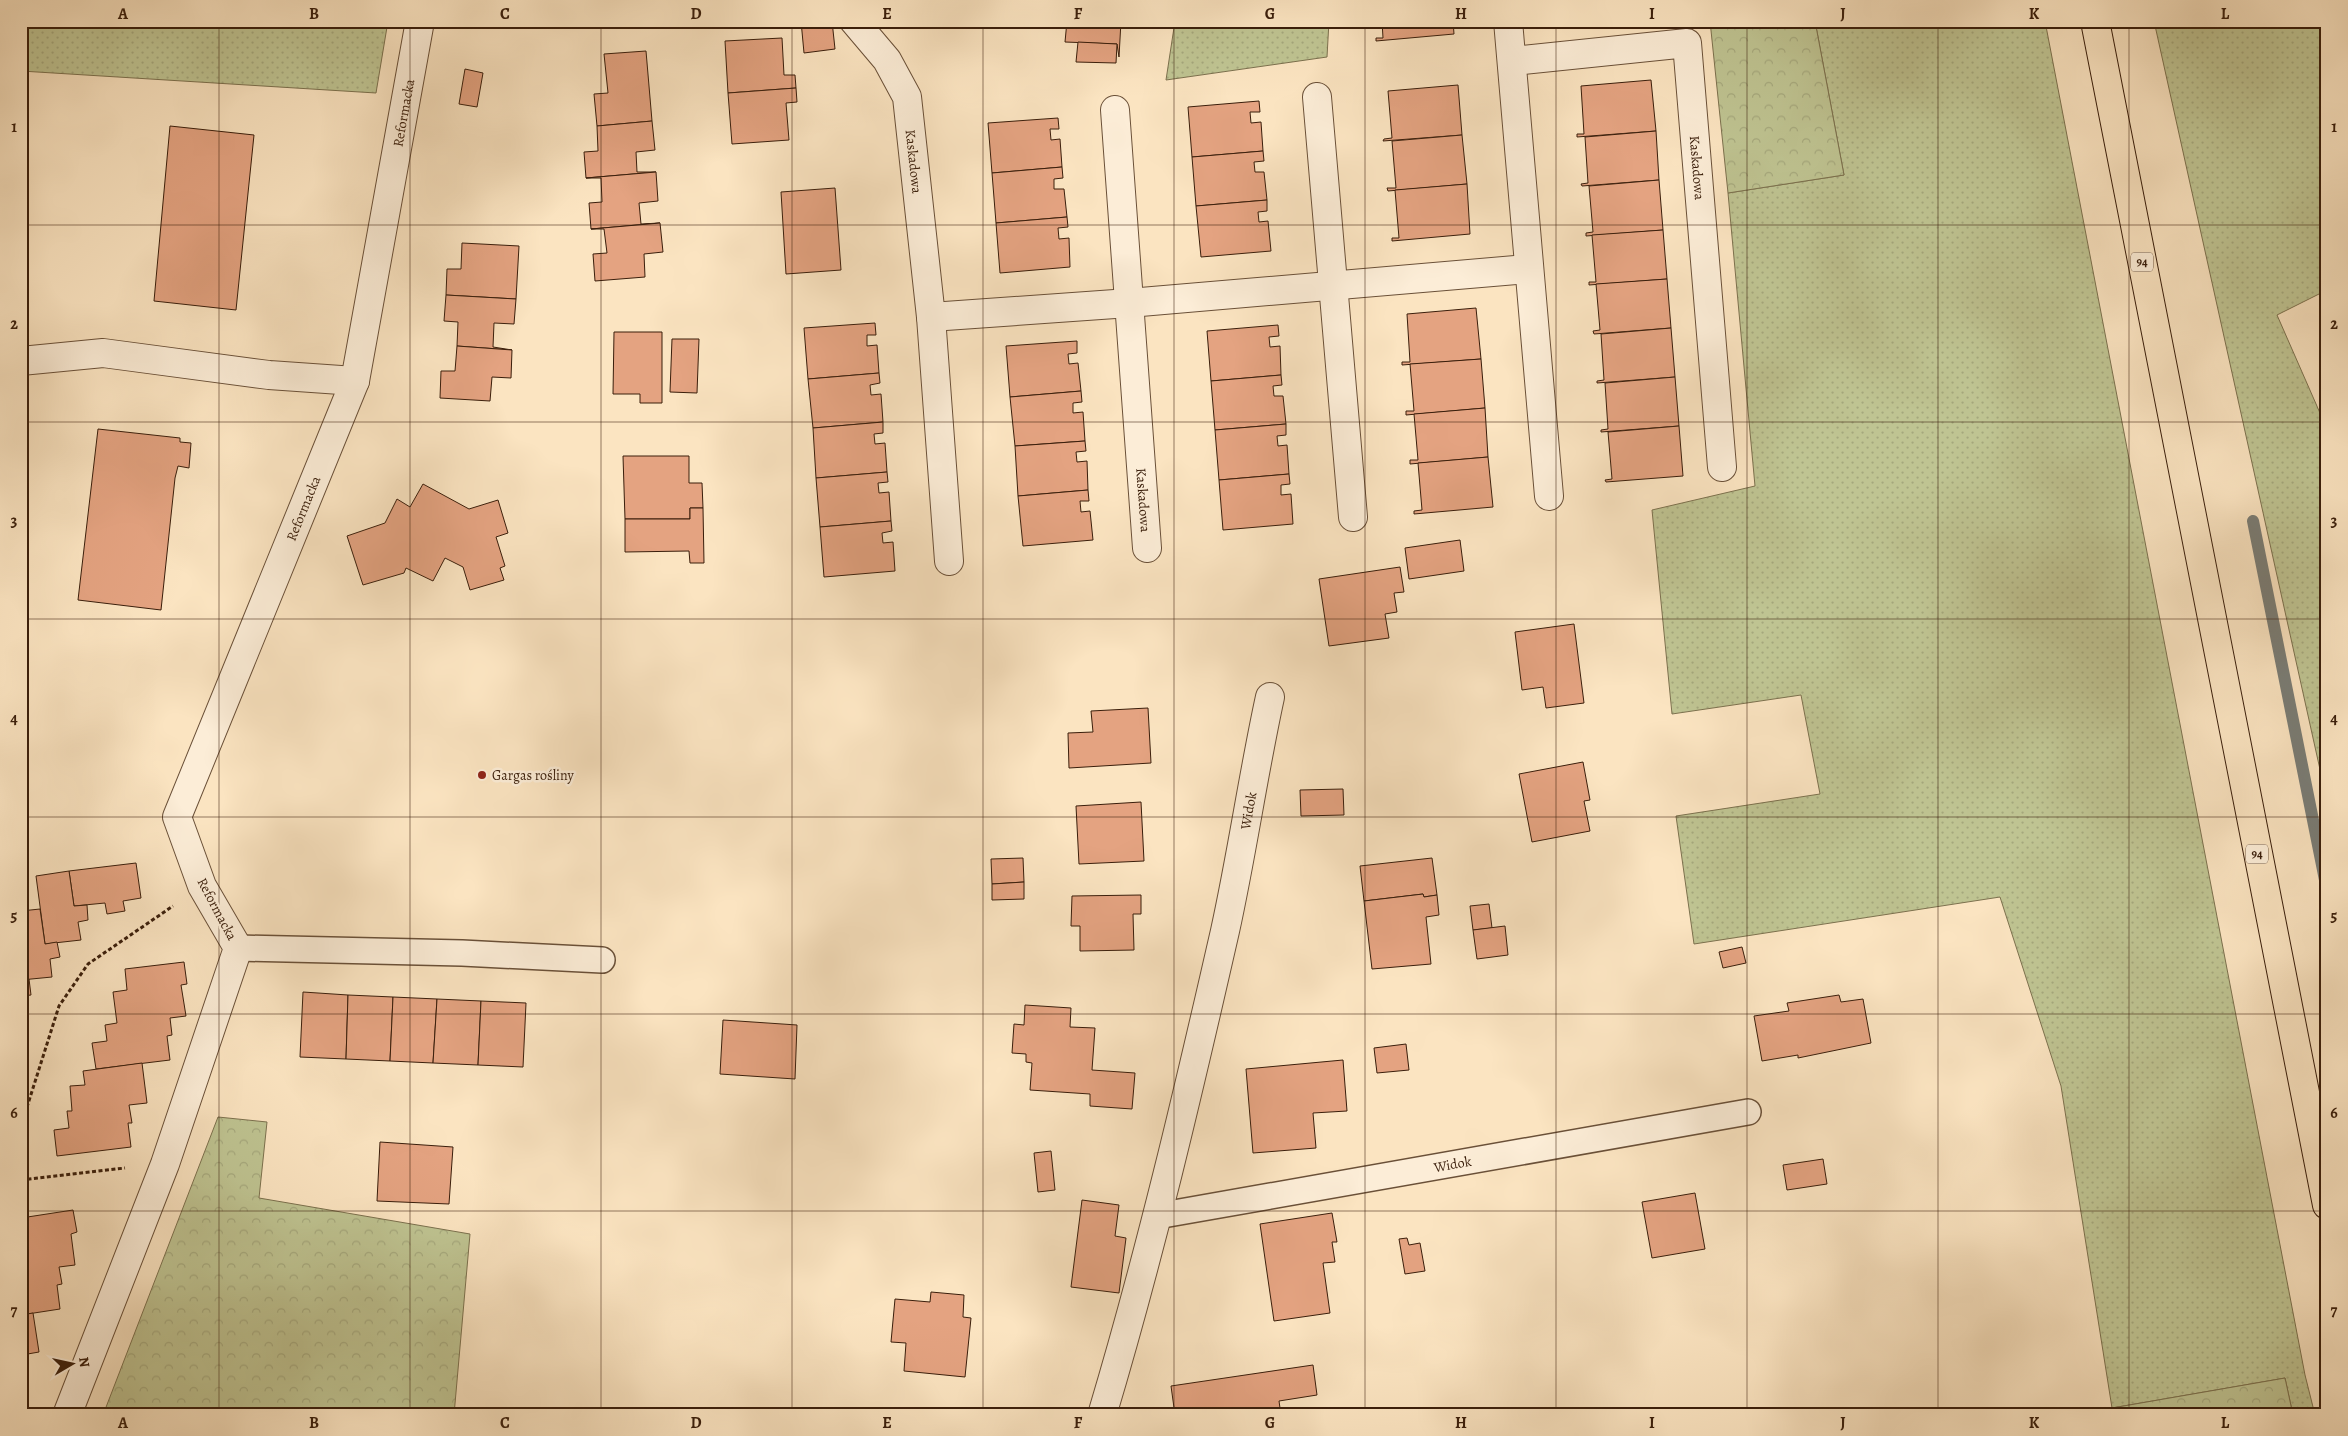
<svg xmlns="http://www.w3.org/2000/svg" width="2348" height="1436" font-family="Alegreya,serif">
	<defs>
		<pattern id="grass-dots" width="8" height="8" patternUnits="userSpaceOnUse" patternTransform="scale(1.25)"><rect width="8" height="8" fill="#bfc492"/><path d="M2 2h.1M6 6h.1" fill="none" stroke="#a5a87d" stroke-width="1.8" stroke-linecap="round"/></pattern>
		<pattern id="forest-crowns" width="20" height="18" patternUnits="userSpaceOnUse" patternTransform="scale(1.25)"><rect width="20" height="18" fill="#bfc492"/><path d="M2 6a3 3 0 1 1 6 0M12 15a3 3 0 1 1 6 0" fill="none" stroke="#a5a87d"/></pattern>
	</defs>
	<rect width="100%" height="100%" fill="#fbe4c1"/>
	<filter id="stains"><feTurbulence type="fractalNoise" baseFrequency=".004" numOctaves="4"/><feColorMatrix values="0 0 0 0 .2 0 0 0 0 .09 0 0 0 0 .02 0 0 0 .5 -.17"/></filter>
	<radialGradient id="worn" r=".72"><stop offset=".6" stop-color="#630" stop-opacity="0"/><stop offset="1" stop-color="#630" stop-opacity=".3"/></radialGradient>
	<g fill="url(#grass-dots)" stroke="#7c714e">
		<path d="M 21,21 L 388,21 L 376,93 L 21,71 Z"/>
		<path d="M 1175,21 L 1329,21 L 1327,57 L 1166,80 Z"/>
		<path d="M 1815,21 L 2045,21 L 2305,1375 L 2315,1415 L 2293,1415 L 2285,1378 L 2112,1408 L 2061,1086 L 2000,897 L 1694,944 L 1676,816 L 1820,794 L 1801,695 L 1672,714 L 1652,510 L 1755,486 L 1728,193 L 1844,175 Z"/>
		<path d="M 2154,21 L 2327,21 L 2327,290 L 2277,315 L 2327,429 L 2327,801 Z"/>
	</g>
	<g fill="url(#forest-crowns)" stroke="#7c714e">
		<path d="M 1710,21 L 1815,21 L 1844,175 L 1728,193 Z"/>
		<path d="M 218,1117 L 267,1122 L 259,1198 L 470,1234 L 454,1415 L 103,1415 Z"/>
		<path d="M 2285,1378 L 2293,1415 L 2113,1415 L 2112,1408 Z"/>
	</g>
	<g fill="none" stroke-linecap="round" stroke-linejoin="round">
		<path stroke="#7a7d76" stroke-width="12" d="M 2253,521 L 2327,890"/>
	</g>
	<g fill="#e4a381" stroke="#3a1e0b">
		<path d="M 801,21 L 832,21 L 835,49 L 804,53 Z"/>
		<path d="M 1067,21 L 1121,21 L 1119,57 L 1117,44 L 1065,42 Z"/>
		<path d="M 1382,21 L 1453,21 L 1454,34 L 1376,41 L 1376,38 L 1383,38 Z"/>
		<path d="M 782,38 L 784,75 L 795,75 L 796,88 L 728,93 L 725,41 Z"/>
		<path d="M 1078,42 L 1117,44 L 1116,63 L 1076,62 Z"/>
		<path d="M 646,51 L 652,121 L 597,126 L 594,94 L 608,93 L 604,54 Z"/>
		<path d="M 465,69 L 483,73 L 477,107 L 459,104 Z"/>
		<path d="M 1651,80 L 1656,131 L 1577,137 L 1577,134 L 1584,134 L 1581,86 Z"/>
		<path d="M 1458,85 L 1462,135 L 1383,141 L 1384,139 L 1392,138 L 1388,91 Z"/>
		<path d="M 796,88 L 797,102 L 786,103 L 789,140 L 732,144 L 728,93 Z"/>
		<path d="M 1259,101 L 1260,112 L 1250,112 L 1251,123 L 1261,122 L 1263,151 L 1192,157 L 1188,107 Z"/>
		<path d="M 1058,118 L 1059,129 L 1050,129 L 1051,140 L 1060,139 L 1062,167 L 992,173 L 988,123 Z"/>
		<path d="M 652,121 L 655,150 L 636,152 L 637,172 L 656,172 L 586,178 L 584,152 L 598,151 L 597,126 Z"/>
		<path d="M 170,126 L 254,135 L 236,310 L 154,301 Z"/>
		<path d="M 1656,131 L 1659,180 L 1582,186 L 1581,184 L 1588,183 L 1585,137 Z"/>
		<path d="M 1462,135 L 1467,184 L 1388,191 L 1387,188 L 1396,188 L 1392,141 Z"/>
		<path d="M 1263,151 L 1264,161 L 1254,162 L 1255,172 L 1264,172 L 1267,200 L 1196,206 L 1192,157 Z"/>
		<path d="M 1062,167 L 1063,178 L 1054,179 L 1054,189 L 1064,189 L 1067,217 L 996,223 L 992,173 Z"/>
		<path d="M 656,172 L 658,201 L 639,203 L 641,224 L 660,223 L 591,229 L 589,203 L 602,202 L 601,178 L 586,178 Z"/>
		<path d="M 1659,180 L 1663,230 L 1586,236 L 1586,233 L 1593,232 L 1589,186 Z"/>
		<path d="M 1467,184 L 1470,234 L 1392,241 L 1392,238 L 1399,238 L 1395,190 Z"/>
		<path d="M 835,188 L 841,270 L 786,274 L 781,192 Z"/>
		<path d="M 1267,200 L 1267,211 L 1258,212 L 1259,222 L 1268,221 L 1271,251 L 1201,257 L 1196,206 Z"/>
		<path d="M 1067,217 L 1068,227 L 1058,228 L 1059,239 L 1069,238 L 1070,267 L 1000,273 L 996,223 Z"/>
		<path d="M 660,223 L 663,252 L 644,254 L 645,277 L 595,281 L 593,254 L 607,253 L 604,229 L 591,229 Z"/>
		<path d="M 1663,230 L 1667,279 L 1589,285 L 1589,282 L 1596,282 L 1592,235 Z"/>
		<path d="M 462,243 L 519,246 L 516,299 L 446,295 L 447,269 L 461,269 Z"/>
		<path d="M 1667,279 L 1671,328 L 1594,334 L 1593,331 L 1600,330 L 1596,284 Z"/>
		<path d="M 446,295 L 516,299 L 514,324 L 494,323 L 493,347 L 512,350 L 457,346 L 458,322 L 444,321 Z"/>
		<path d="M 1476,308 L 1481,359 L 1402,365 L 1402,362 L 1410,362 L 1407,314 Z"/>
		<path d="M 875,323 L 876,335 L 867,335 L 867,346 L 877,345 L 879,373 L 808,379 L 804,328 Z"/>
		<path d="M 1278,325 L 1279,336 L 1269,337 L 1270,347 L 1280,346 L 1281,375 L 1211,381 L 1207,331 Z"/>
		<path d="M 1671,328 L 1675,377 L 1597,383 L 1597,381 L 1604,380 L 1601,334 Z"/>
		<path d="M 614,332 L 662,332 L 662,403 L 640,403 L 640,394 L 613,394 Z"/>
		<path d="M 672,339 L 699,339 L 697,393 L 670,392 Z"/>
		<path d="M 1077,341 L 1077,353 L 1068,354 L 1069,364 L 1078,363 L 1081,391 L 1010,397 L 1006,346 Z"/>
		<path d="M 457,346 L 512,350 L 511,378 L 492,377 L 490,401 L 440,398 L 441,371 L 455,371 Z"/>
		<path d="M 1481,359 L 1485,408 L 1406,415 L 1406,411 L 1414,411 L 1410,364 Z"/>
		<path d="M 879,373 L 880,383 L 870,385 L 871,395 L 881,394 L 883,422 L 813,428 L 808,379 Z"/>
		<path d="M 1281,375 L 1282,385 L 1273,386 L 1274,396 L 1283,396 L 1286,424 L 1215,430 L 1211,381 Z"/>
		<path d="M 1675,377 L 1679,426 L 1601,432 L 1601,430 L 1608,429 L 1605,383 Z"/>
		<path d="M 1081,391 L 1082,402 L 1073,403 L 1073,413 L 1083,412 L 1085,441 L 1015,446 L 1010,397 Z"/>
		<path d="M 1485,408 L 1488,457 L 1410,464 L 1410,460 L 1418,460 L 1414,414 Z"/>
		<path d="M 883,422 L 883,433 L 874,434 L 875,444 L 885,443 L 887,472 L 816,478 L 813,428 Z"/>
		<path d="M 1286,424 L 1286,435 L 1277,436 L 1278,446 L 1287,445 L 1289,474 L 1219,480 L 1215,430 Z"/>
		<path d="M 1679,426 L 1683,476 L 1606,482 L 1605,480 L 1612,479 L 1608,432 Z"/>
		<path d="M 98,429 L 180,438 L 180,442 L 191,443 L 189,468 L 178,466 L 175,478 L 161,610 L 78,600 Z"/>
		<path d="M 1085,441 L 1086,451 L 1076,452 L 1077,462 L 1087,461 L 1088,490 L 1018,496 L 1015,446 Z"/>
		<path d="M 623,456 L 689,456 L 689,483 L 702,483 L 703,508 L 690,508 L 690,519 L 625,519 Z"/>
		<path d="M 1488,457 L 1493,507 L 1414,514 L 1414,511 L 1422,510 L 1418,463 Z"/>
		<path d="M 887,472 L 888,482 L 878,483 L 879,493 L 889,492 L 891,521 L 820,527 L 816,478 Z"/>
		<path d="M 1289,474 L 1290,484 L 1281,485 L 1281,495 L 1291,494 L 1293,524 L 1223,530 L 1219,480 Z"/>
		<path d="M 423,484 L 469,509 L 498,500 L 508,533 L 496,537 L 505,566 L 500,568 L 504,580 L 470,590 L 463,567 L 445,558 L 433,581 L 406,568 L 404,573 L 363,585 L 347,536 L 385,523 L 397,499 L 410,507 Z"/>
		<path d="M 1088,490 L 1089,501 L 1080,501 L 1081,512 L 1090,511 L 1093,540 L 1023,546 L 1018,496 Z"/>
		<path d="M 690,508 L 703,508 L 704,563 L 690,563 L 689,551 L 625,552 L 625,519 L 690,519 Z"/>
		<path d="M 891,521 L 892,531 L 882,533 L 883,543 L 893,542 L 895,571 L 824,577 L 820,527 Z"/>
		<path d="M 1460,540 L 1464,571 L 1409,579 L 1405,548 Z"/>
		<path d="M 1400,567 L 1404,592 L 1394,593 L 1397,612 L 1385,614 L 1389,638 L 1329,646 L 1319,579 Z"/>
		<path d="M 1574,624 L 1584,703 L 1546,708 L 1543,687 L 1522,690 L 1515,632 Z"/>
		<path d="M 1148,708 L 1151,763 L 1069,768 L 1068,733 L 1093,732 L 1091,711 Z"/>
		<path d="M 1583,762 L 1590,800 L 1584,801 L 1590,831 L 1532,842 L 1519,774 Z"/>
		<path d="M 1343,789 L 1344,815 L 1301,816 L 1300,790 Z"/>
		<path d="M 1141,802 L 1144,861 L 1079,864 L 1076,806 Z"/>
		<path d="M 1023,858 L 1024,882 L 992,884 L 991,859 Z"/>
		<path d="M 1432,858 L 1437,895 L 1424,897 L 1423,894 L 1364,901 L 1360,866 Z"/>
		<path d="M 136,863 L 141,898 L 123,901 L 125,911 L 107,914 L 105,903 L 74,906 L 69,871 Z"/>
		<path d="M 69,871 L 74,906 L 87,905 L 88,920 L 78,922 L 81,940 L 45,944 L 36,876 Z"/>
		<path d="M 1024,882 L 1024,899 L 992,900 L 992,884 Z"/>
		<path d="M 1423,894 L 1424,897 L 1437,895 L 1439,915 L 1426,917 L 1431,964 L 1372,969 L 1364,901 Z"/>
		<path d="M 1141,895 L 1141,914 L 1133,914 L 1134,950 L 1080,951 L 1080,926 L 1071,926 L 1072,896 Z"/>
		<path d="M 1489,904 L 1492,928 L 1473,930 L 1470,906 Z"/>
		<path d="M 40,909 L 45,944 L 57,942 L 60,957 L 50,959 L 52,977 L 21,980 L 21,911 Z"/>
		<path d="M 1505,926 L 1508,955 L 1477,959 L 1473,930 Z"/>
		<path d="M 1742,947 L 1746,963 L 1723,968 L 1719,952 Z"/>
		<path d="M 184,962 L 187,984 L 181,985 L 186,1016 L 170,1018 L 172,1035 L 167,1036 L 170,1060 L 96,1069 L 92,1043 L 107,1041 L 105,1025 L 117,1023 L 113,992 L 127,990 L 125,969 Z"/>
		<path d="M 29,979 L 31,995 L 22,996 L 24,1011 L 21,1012 L 21,980 Z"/>
		<path d="M 303,992 L 348,995 L 346,1059 L 300,1057 Z"/>
		<path d="M 348,995 L 393,997 L 390,1061 L 346,1059 Z"/>
		<path d="M 1839,995 L 1841,1002 L 1863,999 L 1871,1043 L 1798,1058 L 1798,1055 L 1762,1061 L 1754,1016 L 1789,1011 L 1787,1003 Z"/>
		<path d="M 393,997 L 437,999 L 433,1063 L 390,1061 Z"/>
		<path d="M 437,999 L 481,1001 L 478,1065 L 433,1063 Z"/>
		<path d="M 481,1001 L 526,1003 L 523,1067 L 478,1065 Z"/>
		<path d="M 1025,1005 L 1071,1008 L 1070,1027 L 1095,1028 L 1092,1070 L 1135,1073 L 1132,1109 L 1090,1106 L 1090,1094 L 1030,1090 L 1032,1063 L 1026,1062 L 1026,1054 L 1012,1053 L 1014,1024 L 1024,1025 Z"/>
		<path d="M 24,1011 L 28,1048 L 21,1049 L 21,1012 Z"/>
		<path d="M 723,1020 L 797,1025 L 795,1079 L 720,1074 Z"/>
		<path d="M 1406,1044 L 1409,1070 L 1377,1073 L 1374,1048 Z"/>
		<path d="M 1343,1060 L 1347,1111 L 1313,1113 L 1316,1148 L 1253,1153 L 1246,1069 Z"/>
		<path d="M 142,1063 L 147,1103 L 129,1105 L 132,1123 L 128,1123 L 131,1147 L 57,1156 L 54,1130 L 69,1128 L 67,1111 L 72,1111 L 70,1086 L 85,1085 L 83,1071 Z"/>
		<path d="M 380,1142 L 453,1147 L 449,1204 L 377,1201 Z"/>
		<path d="M 1051,1151 L 1055,1190 L 1038,1192 L 1034,1153 Z"/>
		<path d="M 1823,1159 L 1827,1184 L 1787,1190 L 1783,1165 Z"/>
		<path d="M 1695,1193 L 1705,1249 L 1652,1258 L 1642,1202 Z"/>
		<path d="M 1082,1200 L 1119,1205 L 1115,1236 L 1126,1238 L 1119,1293 L 1071,1287 Z"/>
		<path d="M 73,1210 L 77,1232 L 71,1234 L 75,1265 L 59,1267 L 62,1284 L 57,1285 L 60,1309 L 21,1315 L 21,1218 Z"/>
		<path d="M 1332,1213 L 1337,1242 L 1332,1242 L 1335,1262 L 1323,1263 L 1330,1313 L 1274,1321 L 1260,1224 Z"/>
		<path d="M 1407,1238 L 1409,1245 L 1420,1243 L 1425,1271 L 1405,1274 L 1399,1239 Z"/>
		<path d="M 931,1292 L 964,1295 L 963,1317 L 971,1318 L 965,1377 L 904,1371 L 906,1343 L 891,1342 L 895,1299 L 930,1302 Z"/>
		<path d="M 33,1313 L 39,1352 L 22,1355 L 24,1372 L 21,1372 L 21,1315 Z"/>
		<path d="M 1313,1365 L 1317,1395 L 1279,1401 L 1281,1415 L 1175,1415 L 1171,1386 Z"/>
	</g>
	<g fill="none" stroke-linecap="round" stroke-linejoin="round">
		<g stroke="#6a5038" stroke-width="28">
			<g id="service">
				<path d="M 238,948 L 462,953 L 602,960"/>
				<path id="s1" d="M 1157,1216 L 1748,1112"/>
			</g>
		</g>
		<g stroke="#6a5038" stroke-width="30">
			<g id="minor">
				<path id="s2" d="M 854,21 L 887,60 L 907,97 L 931,317 L 949,561"/>
				<path d="M 1508,21 L 1549,496"/>
				<path id="s3" d="M 1513,61 L 1687,43 L 1722,467"/>
				<path d="M 1317,97 L 1353,517"/>
				<path id="s4" d="M 1115,110 L 1147,548"/>
				<path d="M 931,317 L 1129,303 L 1528,269"/>
				<path d="M 21,361 L 103,353 L 269,375 L 355,381"/>
				<path id="s5" d="M 67,1415 L 165,1164 L 238,948 L 202,886 L 177,817 L 355,381 L 420,21"/>
				<path id="s6" d="M 1102,1415 C 1150,1255 1188,1093 1225,931 C 1242,854 1253,775 1270,697"/>
			</g>
		</g>
		<g stroke="#3a1e0b" stroke-width="30">
			<path id="primary" d="M 2095,21 L 2327,1205"/>
		</g>
		<g stroke="#3a1e0b" stroke-width="3" stroke-dasharray="4 2.5" stroke-linecap="butt">
			<path d="M 21,1126 L 59,1006 L 88,964 L 173,906"/>
			<path d="M 21,1180 L 125,1168"/>
		</g>
		<use href="#service" stroke="#fcedd7" stroke-width="25"/>
		<use href="#minor" stroke="#fcedd7" stroke-width="28"/>
		<use href="#primary" stroke="#fbe4c1" stroke-width="28"/>
	</g>
	<path fill="none" stroke="#3a1e0b" stroke-width="1" stroke-opacity="0.55" d="M 219,21 L 219,1415M 410,21 L 410,1415M 601,21 L 601,1415M 792,21 L 792,1415M 983,21 L 983,1415M 1174,21 L 1174,1415M 1365,21 L 1365,1415M 1556,21 L 1556,1415M 1747,21 L 1747,1415M 1938,21 L 1938,1415M 2129,21 L 2129,1415M 21,225 L 2327,225M 21,422 L 2327,422M 21,619 L 2327,619M 21,817 L 2327,817M 21,1014 L 2327,1014M 21,1211 L 2327,1211"/>
	<circle fill="#8f2418" stroke="#fcedd7" stroke-width="2" cx="482" cy="775" r="5"/>
	<g text-anchor="middle" dominant-baseline="central" stroke-width="5" stroke-linejoin="round" paint-order="stroke">
		<g fill="#fcedd7" stroke="#745c48" stroke-width="1">
			<rect x="2131" y="252.5" width="22" height="19" rx="4"/>
			<rect x="2246" y="844.5" width="22" height="19" rx="4"/>
		</g>
		<g font-size="12" font-weight="bold" fill="#3a1e0b">
			<text x="2142" y="262">94</text>
			<text x="2257" y="854">94</text>
		</g>
		<g font-size="14" fill="#3a1e0b" stroke="#fcedd7">
			<text stroke="none"><textPath href="#s5" startOffset="1386">Reformacka</textPath></text>
			<text stroke="none"><textPath href="#s2" startOffset="158">Kaskadowa</textPath></text>
			<text stroke="none"><textPath href="#s3" startOffset="300">Kaskadowa</textPath></text>
			<text stroke="none"><textPath href="#s4" startOffset="391">Kaskadowa</textPath></text>
			<text stroke="none"><textPath href="#s5" startOffset="976">Reformacka</textPath></text>
			<text stroke="none"><textPath href="#s6" startOffset="622">Widok</textPath></text>
			<text transform="translate(217 909) rotate(62)">Reformacka</text>
			<text stroke="none"><textPath href="#s1" startOffset="300">Widok</textPath></text>
		</g>
		<g font-size="14" fill="#3a1e0b" stroke="#fcedd7" text-anchor="start">
			<text x="492" y="775">Gargas rośliny</text>
		</g>
	</g>
	<rect width="2348" height="1436" fill="none" stroke="#fbe4c1" stroke-width="55"/>
	<g transform="translate(72 1364) rotate(81)" stroke="#fcedd7" stroke-width="4" paint-order="stroke">
	<path d="M0-4L9 19L0 12L-9 19Z" fill="#3a1e0b"/>
	<text y="-8" font-size="14" font-weight="bold" text-anchor="middle" fill="#3a1e0b">N</text>
	</g>
	<rect x="28" y="28" width="2292" height="1380" fill="none" stroke="#3a1e0b" stroke-width="2"/>
	<g font-size="16" text-anchor="middle" font-weight="bold" fill="#3a1e0b">
		<text x="123" y="19">A</text>
		<text x="314" y="19">B</text>
		<text x="505" y="19">C</text>
		<text x="696" y="19">D</text>
		<text x="887" y="19">E</text>
		<text x="1078" y="19">F</text>
		<text x="1270" y="19">G</text>
		<text x="1461" y="19">H</text>
		<text x="1652" y="19">I</text>
		<text x="1843" y="19">J</text>
		<text x="2034" y="19">K</text>
		<text x="2225" y="19">L</text>
		<text x="14" y="132">1</text>
		<text x="2334" y="132">1</text>
		<text x="14" y="329">2</text>
		<text x="2334" y="329">2</text>
		<text x="14" y="526">3</text>
		<text x="2334" y="526">3</text>
		<text x="14" y="724">4</text>
		<text x="2334" y="724">4</text>
		<text x="14" y="921">5</text>
		<text x="2334" y="921">5</text>
		<text x="14" y="1118">6</text>
		<text x="2334" y="1118">6</text>
		<text x="14" y="1316">7</text>
		<text x="2334" y="1316">7</text>
		<text x="123" y="1428">A</text>
		<text x="314" y="1428">B</text>
		<text x="505" y="1428">C</text>
		<text x="696" y="1428">D</text>
		<text x="887" y="1428">E</text>
		<text x="1078" y="1428">F</text>
		<text x="1270" y="1428">G</text>
		<text x="1461" y="1428">H</text>
		<text x="1652" y="1428">I</text>
		<text x="1843" y="1428">J</text>
		<text x="2034" y="1428">K</text>
		<text x="2225" y="1428">L</text>
	</g>
	<rect width="100%" height="100%" filter="url(#stains)"/>
	<rect width="100%" height="100%" fill="url(#worn)"/>
</svg>
